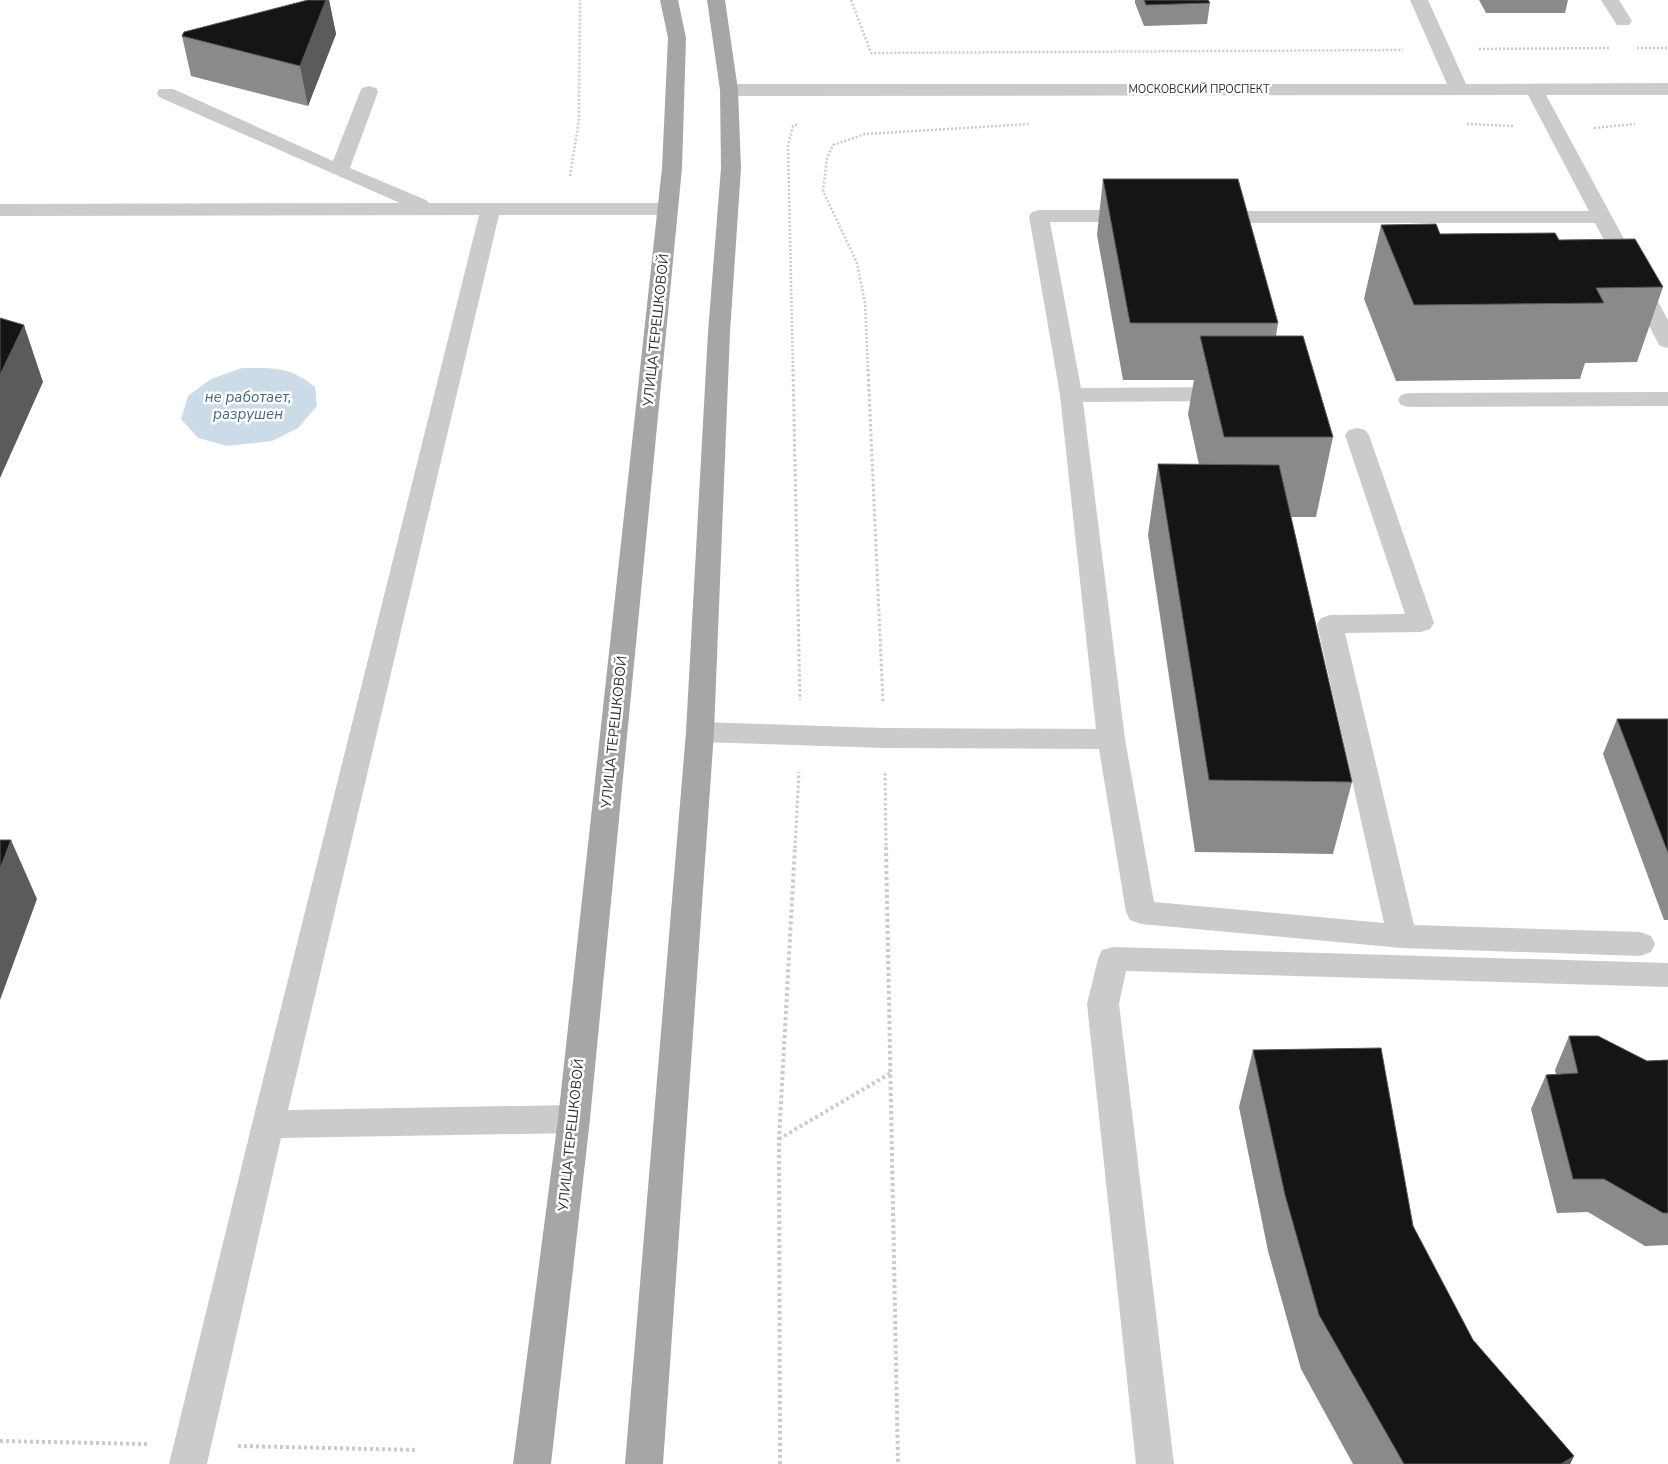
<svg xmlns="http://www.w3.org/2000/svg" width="1668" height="1464" font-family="'Nunito Sans',sans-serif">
	<rect width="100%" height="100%" fill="#fff"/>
	<path fill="#cbdbe8" d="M 242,368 C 273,368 290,366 315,387 L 317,406 L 298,428 L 272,441 L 228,446 L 198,438 L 181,419 L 188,396 L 211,379 Z"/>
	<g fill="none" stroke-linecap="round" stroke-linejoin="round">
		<g stroke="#cbcbcb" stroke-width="2.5" stroke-dasharray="2 2" stroke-linecap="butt">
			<path d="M 851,0 L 871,53 L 1403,50"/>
			<path d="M 1637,48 L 1668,48"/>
			<path d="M 1479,49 L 1611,48"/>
			<path d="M 1467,124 L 1515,126"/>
			<path d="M 1594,128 L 1635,124"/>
			<path d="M 570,176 L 579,120 L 580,0"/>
			<path d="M 793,371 L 788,146 L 793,126 L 799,124"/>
			<path d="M 868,371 L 865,303 L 857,263 L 823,191 L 827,158 L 833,145 L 865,134 L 1030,124"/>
		</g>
		<g stroke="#cbcbcb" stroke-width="3" stroke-dasharray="2.5 2.5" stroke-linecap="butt">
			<path d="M 793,369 L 800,700"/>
			<path d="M 868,369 L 883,702"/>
			<path d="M 885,773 L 886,848"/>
			<path d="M 795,848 L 799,772"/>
		</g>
		<g stroke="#cbcbcb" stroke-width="4" stroke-dasharray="3 3" stroke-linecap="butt">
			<path d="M 886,847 L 898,1464"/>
			<path d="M 779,1139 L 891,1073"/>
			<path d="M 0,1441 L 147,1444"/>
			<path d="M 238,1446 L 417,1450"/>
			<path d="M 780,1464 L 779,1139 L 795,847"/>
		</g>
		<g fill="#cbcbcb" fill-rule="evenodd">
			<path d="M 1410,0 L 1428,0 L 1466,84 L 1668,83 L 1668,95 L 1546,95 L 1668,320 L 1668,348 L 1660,346 L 1657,341 L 1595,223 L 1211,223 L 1204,221 L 1201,217 L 1204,213 L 1211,211 L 1589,211 L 1528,95 L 729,96 L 722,94 L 720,90 L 722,86 L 729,84 L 1447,84 Z"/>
			<path d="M 1601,0 L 1619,0 L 1632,21 L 1629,25 L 1617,25 Z"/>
			<path d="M 369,86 L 376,88 L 378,92 L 350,168 L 426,200 L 429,203 L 668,203 L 675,205 L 678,209 L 675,213 L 668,215 L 499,215 L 288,1110 L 574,1105 L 586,1109 L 590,1119 L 586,1129 L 574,1133 L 281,1138 L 207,1464 L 169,1464 L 252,1124 L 479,215 L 0,216 L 0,204 L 400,203 L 159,97 L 157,93 L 159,89 L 173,89 L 333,161 L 360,92 L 362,88 Z"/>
			<path d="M 1039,210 L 1136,210 L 1143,212 L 1146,216 L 1143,220 L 1136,222 L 1050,222 L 1081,388 L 1229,387 L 1237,389 L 1240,394 L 1237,399 L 1229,401 L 1083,402 L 1125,739 L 1154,902 L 1384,923 L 1317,624 L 1321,618 L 1330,615 L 1405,614 L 1345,435 L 1349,430 L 1357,428 L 1365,430 L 1369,435 L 1434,623 L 1430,629 L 1421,632 L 1345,633 L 1414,925 L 1640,932 L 1651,936 L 1655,944 L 1651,952 L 1640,956 L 1402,948 L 1141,924 L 1130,920 L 1126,912 L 1099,749 L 884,748 L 700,742 L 690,739 L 686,732 L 690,725 L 700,722 L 884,728 L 1096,729 L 1060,395 L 1029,216 L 1032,212 Z"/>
			<path d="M 1668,392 L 1668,406 L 1409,407 L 1401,405 L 1398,400 L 1401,395 L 1409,393 Z"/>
			<path d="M 1113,947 L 1668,963 L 1668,987 L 1126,971 L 1119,1004 L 1174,1464 L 1136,1464 L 1087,1004 L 1098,959 L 1102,950 Z"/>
		</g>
		<g fill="#a6a6a6" fill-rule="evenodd">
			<path d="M 660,0 L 678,0 L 686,38 L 682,168 L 590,1119 L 551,1464 L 513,1464 L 558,1119 L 662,168 L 668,38 Z"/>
			<path d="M 707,0 L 725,0 L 738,90 L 741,168 L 730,332 L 714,732 L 663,1464 L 625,1464 L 686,732 L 708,332 L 721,168 L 720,90 Z"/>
		</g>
	</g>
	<g fill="#8a8a8a">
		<path d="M 308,0 L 329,0 L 336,34 L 308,106 L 191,76 L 182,36 Z"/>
		<path d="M 1135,0 L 1208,0 L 1210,3 L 1207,24 L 1144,26 L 1135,3 Z"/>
		<path d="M 1479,0 L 1568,0 L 1565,13 L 1486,13 Z"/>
		<path d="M 1103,179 L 1278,323 L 1276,336 L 1333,437 L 1316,517 L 1291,517 L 1352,782 L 1333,854 L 1195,852 L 1148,535 L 1158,464 L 1199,465 L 1188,414 L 1194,380 L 1123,380 L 1097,235 Z"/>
		<path d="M 1381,225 L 1440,234 L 1559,240 L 1663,287 L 1637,362 L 1585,363 L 1580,379 L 1396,381 L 1364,299 Z"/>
		<path d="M 1617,719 L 1668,719 L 1668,920 L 1664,920 L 1603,754 Z"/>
		<path d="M 1569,1036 L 1647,1061 L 1668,1060 L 1668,1245 L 1645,1246 L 1588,1212 L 1557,1213 L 1531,1109 L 1546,1075 L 1556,1074 L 1555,1070 Z"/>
		<path d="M 1253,1050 L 1413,1226 L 1473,1340 L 1574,1456 L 1570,1464 L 1353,1464 L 1301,1369 L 1268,1251 L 1239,1107 Z"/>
	</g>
	<g fill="#5b5b5b">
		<path d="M 326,0 L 329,0 L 336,34 L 308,106 L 300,66 Z"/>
		<path d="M 24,325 L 43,382 L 0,478 L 0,375 Z"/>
		<path d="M 11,840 L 37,899 L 0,1000 L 0,869 Z"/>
		<path d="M 1574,1456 L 1570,1464 L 1561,1464 Z"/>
	</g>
	<g fill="#151515" stroke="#5b5b5b">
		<path d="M 308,0 L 326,0 L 300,66 L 182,36 L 184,32 Z"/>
		<path d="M 1144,0 L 1208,0 L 1210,3 L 1146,5 Z"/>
		<path d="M 1103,179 L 1238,179 L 1278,323 L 1130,323 Z"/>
		<path d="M 1436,224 L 1440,234 L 1555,233 L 1559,240 L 1635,239 L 1663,287 L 1596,288 L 1604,303 L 1414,305 L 1381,225 Z"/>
		<path d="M 0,318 L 24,325 L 0,375 Z"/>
		<path d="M 1200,336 L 1303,336 L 1333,437 L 1224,437 Z"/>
		<path d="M 1158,464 L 1279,465 L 1352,782 L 1209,780 Z"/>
		<path d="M 1617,719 L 1668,719 L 1668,853 Z"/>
		<path d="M 0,840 L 11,840 L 0,869 Z"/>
		<path d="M 1569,1036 L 1598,1036 L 1647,1061 L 1668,1060 L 1668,1213 L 1663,1213 L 1604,1179 L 1573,1179 L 1546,1075 L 1578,1073 Z"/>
		<path d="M 1381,1048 L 1413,1226 L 1473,1340 L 1574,1456 L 1561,1464 L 1404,1464 L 1319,1315 L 1285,1195 L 1253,1050 Z"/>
	</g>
	<g text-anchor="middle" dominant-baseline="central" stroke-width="5" stroke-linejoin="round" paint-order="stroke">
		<g font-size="11" fill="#2e2e2e" stroke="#fff">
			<text x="1199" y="89">МОСКОВСКИЙ ПРОСПЕКТ</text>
		</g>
		<g font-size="14" fill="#2e2e2e" stroke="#fff">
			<text transform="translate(656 330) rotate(-84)">УЛИЦА ТЕРЕШКОВОЙ</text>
			<text transform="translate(614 732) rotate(-84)">УЛИЦА ТЕРЕШКОВОЙ</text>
			<text transform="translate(571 1135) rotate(-84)">УЛИЦА ТЕРЕШКОВОЙ</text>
		</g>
		<g font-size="15" font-style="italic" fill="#446a87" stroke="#fff">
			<text x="248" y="397">не работает,<tspan x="248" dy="17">разрушен</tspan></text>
		</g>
	</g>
</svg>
